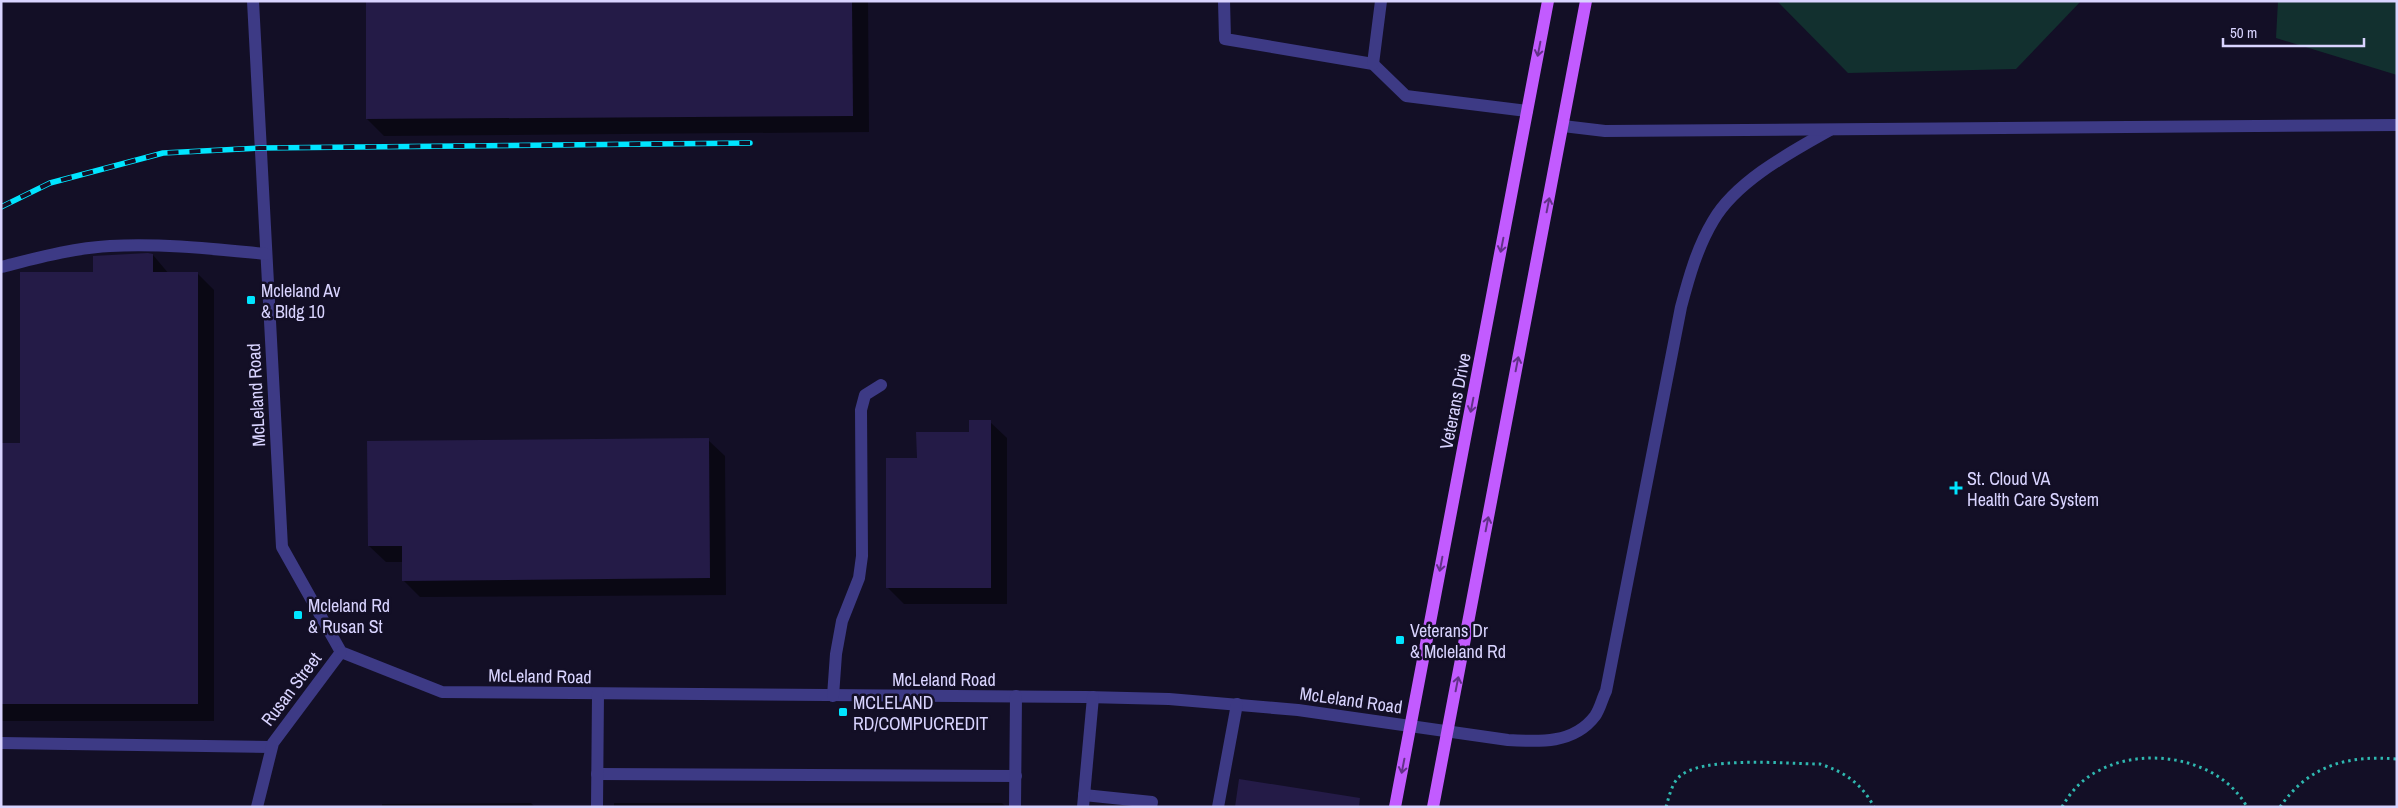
<svg xmlns="http://www.w3.org/2000/svg" width="2398" height="808" font-family="'Archivo Narrow',sans-serif">
	<rect width="100%" height="100%" fill="#130f26"/>
	<g fill="#12302f">
		<path d="M 1777,1 L 2081,1 L 2016,69 L 1848,73 Z"/>
		<path d="M 2278,1 L 2397,1 L 2397,75 L 2276,38 Z"/>
	</g>
	<g fill="#0007">
		<path d="M 367,1 L 868,1 L 869,132 L 384,136 L 367,119 Z"/>
		<path d="M 153,255 L 169,274 L 198,274 L 214,290 L 214,721 L 1,721 L 1,444 L 21,444 L 95,273 Z"/>
		<path d="M 990,422 L 1007,438 L 1007,604 L 904,604 L 887,587 L 918,459 Z"/>
		<path d="M 708,440 L 725,456 L 726,595 L 420,597 L 403,580 L 403,562 L 386,562 L 369,546 Z"/>
		<path d="M 531,803 L 535,807 L 382,807 L 382,804 Z"/>
		<path d="M 614,803 L 1002,803 L 1006,807 L 614,807 Z"/>
	</g>
	<g fill="#241b47">
		<path d="M 366,1 L 852,1 L 853,116 L 366,119 Z"/>
		<path d="M 148,253 L 153,254 L 153,272 L 198,272 L 198,704 L 1,704 L 1,443 L 20,443 L 20,272 L 93,272 L 93,256 Z"/>
		<path d="M 969,420 L 991,420 L 991,588 L 886,588 L 886,458 L 917,458 L 916,432 L 969,432 Z"/>
		<path d="M 709,438 L 710,578 L 402,581 L 402,546 L 368,546 L 367,441 Z"/>
		<path d="M 1239,779 L 1360,798 L 1359,807 L 1235,807 Z"/>
	</g>
	<g fill="none" stroke-linecap="round" stroke-linejoin="round">
		<g stroke="#2fb8b0" stroke-width="3" stroke-dasharray="2.5 4" stroke-linecap="butt">
			<path d="M 1666,807 C 1669,797 1671,786 1678,778 C 1699,755 1788,764 1820,764 C 1845,772 1862,784 1874,807"/>
			<path d="M 2062,807 C 2071,791 2083,778 2100,770 C 2146,746 2220,758 2247,807"/>
			<path d="M 2280,807 C 2309,765 2348,755 2397,759"/>
		</g>
		<g stroke="#3d3a85" stroke-width="12">
			<path d="M 253,1 L 282,547 L 341,652 L 442,692 L 1086,697 L 1169,699 L 1298,710 L 1508,740 C 1539,742 1574,744 1595,716 C 1600,709 1602,699 1606,691 L 1681,307 C 1689,277 1697,248 1713,221 C 1736,181 1791,152 1830,130"/>
			<path d="M 1224,1 L 1225,39 L 1373,64 L 1406,96 L 1527,111"/>
			<path d="M 1373,64 L 1381,1"/>
			<path d="M 1563,126 L 1605,131 L 2397,125"/>
			<path d="M 1,267 C 37,258 73,248 110,246 C 161,243 214,249 266,254"/>
			<path d="M 833,696 L 836,654 L 842,621 L 859,578 L 862,556 L 861,410 L 865,395 L 881,385"/>
			<path d="M 1,743 L 271,747"/>
			<path d="M 597,774 L 1016,776"/>
			<path d="M 1084,795 L 1152,802 L 1151,807"/>
			<path d="M 257,807 L 273,743 L 341,652"/>
			<path d="M 597,807 L 598,694"/>
			<path d="M 1015,807 L 1016,696"/>
			<path d="M 1083,807 L 1093,697"/>
			<path d="M 1218,807 L 1237,704"/>
		</g>
		<g stroke="#c25bff" stroke-width="12">
			<path d="M 1395,807 L 1548,1"/>
			<path d="M 1433,807 L 1586,1"/>
		</g>
		<g stroke="#00e5ff" stroke-width="5.5">
			<path id="rail" d="M 1,207 L 50,183 L 163,153 L 260,148 L 750,143"/>
		</g>
		<use href="#rail" stroke="#130f26" stroke-width="4" stroke-dasharray="11" stroke-linecap="butt"/>
	</g>
	<defs><path id="oneway-shaft" d="M-6 0H5M1.5-3L5.5 0L1.5 3" fill="none" stroke-width="1.6" stroke-linecap="round" stroke-linejoin="round" transform="scale(1.25)"/></defs>
	<g stroke="#623188">
		<use href="#oneway-shaft" transform="translate(1539 49) rotate(101)"/>
		<use href="#oneway-shaft" transform="translate(1548 205) rotate(-79)"/>
		<use href="#oneway-shaft" transform="translate(1502 245) rotate(101)"/>
		<use href="#oneway-shaft" transform="translate(1517 364) rotate(-79)"/>
		<use href="#oneway-shaft" transform="translate(1472 405) rotate(101)"/>
		<use href="#oneway-shaft" transform="translate(1487 524) rotate(-79)"/>
		<use href="#oneway-shaft" transform="translate(1441 564) rotate(101)"/>
		<use href="#oneway-shaft" transform="translate(1457 684) rotate(-79)"/>
		<use href="#oneway-shaft" transform="translate(1403 766) rotate(101)"/>
	</g>
	<g fill="#00e5ff" stroke="#130f26" stroke-width="2">
		<rect x="246" y="295" width="10" height="10" rx="2.5"/>
		<path d="M1953.5 480.5h5v5h5v5h-5v5h-5v-5h-5v-5h5z"/>
		<rect x="293" y="610" width="10" height="10" rx="2.5"/>
		<rect x="1395" y="635" width="10" height="10" rx="2.5"/>
		<rect x="838" y="707" width="10" height="10" rx="2.5"/>
	</g>
	<g text-anchor="middle" dominant-baseline="central" stroke-width="5" stroke-linejoin="round" paint-order="stroke">
		<g font-size="18" fill="#d9d4ff" stroke="#130f26" text-anchor="start">
			<text x="261" y="290">Mcleland Av<tspan x="261" dy="21">&amp; Bldg 10</tspan></text>
			<text x="1967" y="478">St. Cloud VA<tspan x="1967" dy="21">Health Care System</tspan></text>
			<text x="308" y="605">Mcleland Rd<tspan x="308" dy="21">&amp; Rusan St</tspan></text>
			<text x="1410" y="630">Veterans Dr<tspan x="1410" dy="21">&amp; Mcleland Rd</tspan></text>
			<text x="853" y="702">MCLELAND<tspan x="853" dy="21">RD/COMPUCREDIT</tspan></text>
		</g>
		<g font-size="18" fill="#d9d4ff" stroke="#130f26">
			<text transform="translate(256 395) rotate(-93)">McLeland Road</text>
			<text transform="translate(1455 401) rotate(-79)">Veterans Drive</text>
			<text transform="translate(540 676) rotate(1)">McLeland Road</text>
			<text x="944" y="679">McLeland Road</text>
			<text transform="translate(291 689) rotate(-53)">Rusan Street</text>
			<text transform="translate(1351 700) rotate(8)">McLeland Road</text>
		</g>
	</g>
	<rect width="2398" height="808" fill="none" stroke="#d9d4ff" stroke-width="5"/>
	<path d="M2223 38v8h141v-8" fill="none" stroke="#d9d4ff" stroke-width="2.5"/>
	<text x="2230" y="38" font-size="15" fill="#d9d4ff" stroke="#130f26" stroke-width="4" paint-order="stroke">50 m</text>
</svg>
